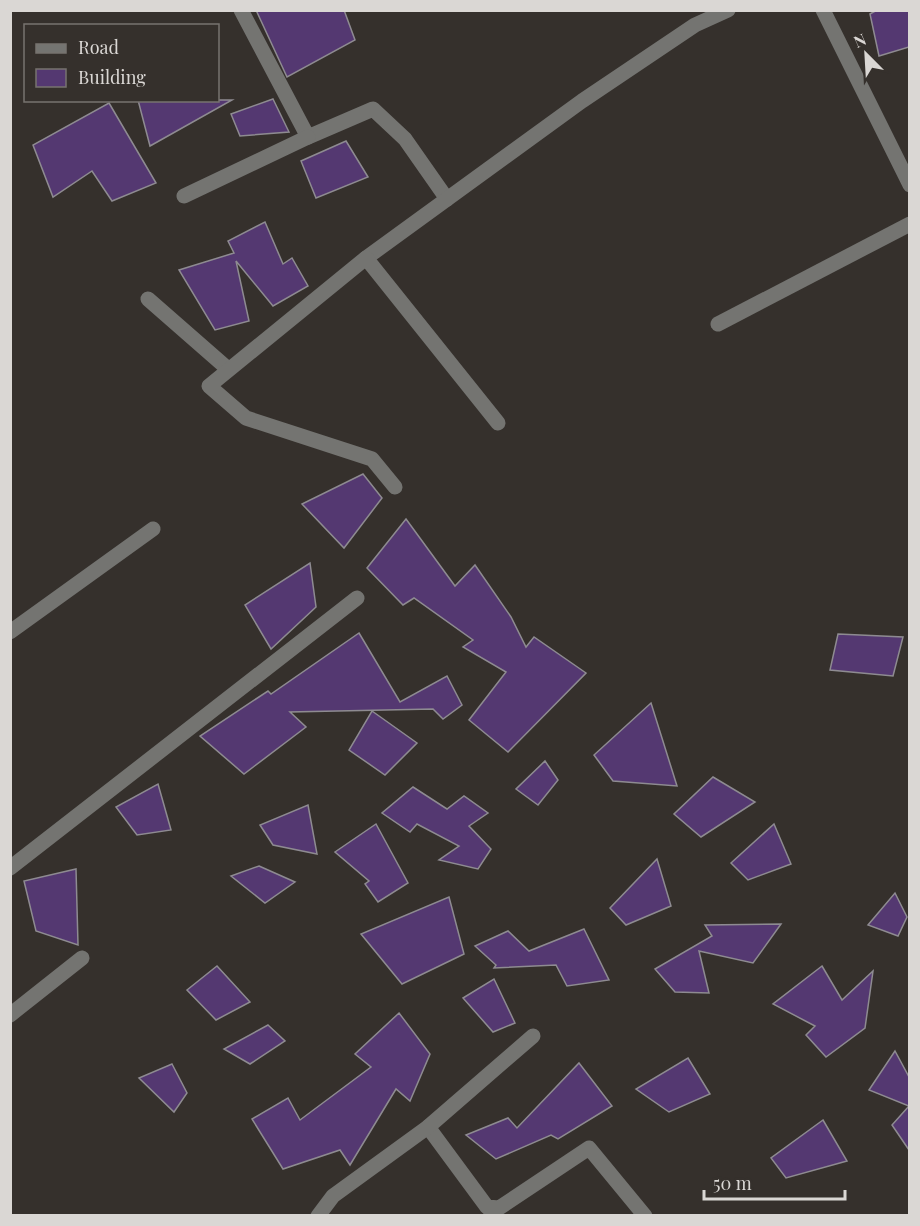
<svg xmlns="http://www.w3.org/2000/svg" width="920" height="1226" font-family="'Playfair Display',serif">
	<rect width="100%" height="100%" fill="#35302c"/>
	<g fill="#543871" stroke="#8e8b91" stroke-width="1.5">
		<path d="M 256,10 L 344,10 L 355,40 L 287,77 Z"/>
		<path d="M 877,10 L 909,10 L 909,47 L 879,56 L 870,14 Z"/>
		<path d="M 273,99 L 289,132 L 240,136 L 231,114 Z"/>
		<path d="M 138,100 L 232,100 L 150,146 Z"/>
		<path d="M 109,103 L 156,183 L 112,201 L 92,171 L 53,197 L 33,145 Z"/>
		<path d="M 346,141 L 368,177 L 316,198 L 301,161 Z"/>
		<path d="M 265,222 L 283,264 L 292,258 L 308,286 L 273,306 L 236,261 L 249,321 L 215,330 L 179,270 L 234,253 L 228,241 Z"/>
		<path d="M 363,474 L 382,498 L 344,548 L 302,504 Z"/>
		<path d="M 406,519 L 455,586 L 475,565 L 511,617 L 526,647 L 534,637 L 586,673 L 508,752 L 469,720 L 506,672 L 463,647 L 473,640 L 414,598 L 403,605 L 367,568 Z"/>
		<path d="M 310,563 L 316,607 L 271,649 L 245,605 Z"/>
		<path d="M 359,633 L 400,702 L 447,676 L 462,705 L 443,719 L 433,709 L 290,712 L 306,727 L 244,774 L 200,736 L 268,691 L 271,694 Z"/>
		<path d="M 838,634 L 903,637 L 893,676 L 830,670 Z"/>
		<path d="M 651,703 L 677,786 L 613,781 L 594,755 Z"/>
		<path d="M 372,711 L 417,743 L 385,775 L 349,750 Z"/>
		<path d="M 545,761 L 558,780 L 538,805 L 516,789 Z"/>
		<path d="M 713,777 L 755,802 L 701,837 L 674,814 Z"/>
		<path d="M 158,784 L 171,830 L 137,835 L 116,807 Z"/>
		<path d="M 413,787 L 447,809 L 464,796 L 488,813 L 469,826 L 491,849 L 478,869 L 439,860 L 459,846 L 417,824 L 410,832 L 382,813 Z"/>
		<path d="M 308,805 L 317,854 L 273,845 L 260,825 Z"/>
		<path d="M 376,824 L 408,883 L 378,902 L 365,884 L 369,881 L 335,852 Z"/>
		<path d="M 774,824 L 791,864 L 748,880 L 731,863 Z"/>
		<path d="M 657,859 L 671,906 L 626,925 L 610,908 Z"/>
		<path d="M 259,866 L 295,882 L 265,903 L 231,876 Z"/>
		<path d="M 76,869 L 78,945 L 36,931 L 24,881 Z"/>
		<path d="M 895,893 L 907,917 L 898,936 L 868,925 Z"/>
		<path d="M 449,897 L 464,954 L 402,984 L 361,934 Z"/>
		<path d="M 781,924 L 753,963 L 699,951 L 709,993 L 675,992 L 655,969 L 712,936 L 705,925 Z"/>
		<path d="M 584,929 L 609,980 L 567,986 L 556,965 L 494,968 L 496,965 L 475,946 L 508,931 L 529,951 Z"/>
		<path d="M 217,966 L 250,1002 L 216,1020 L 187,990 Z"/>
		<path d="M 822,966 L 842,1000 L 873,971 L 865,1028 L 826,1057 L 806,1035 L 815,1026 L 773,1004 Z"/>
		<path d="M 494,979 L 515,1023 L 493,1032 L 463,998 Z"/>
		<path d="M 399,1013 L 430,1054 L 410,1101 L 396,1089 L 350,1165 L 340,1150 L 283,1169 L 252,1119 L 288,1098 L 300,1120 L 371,1067 L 355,1054 Z"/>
		<path d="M 268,1025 L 285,1041 L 250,1064 L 224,1049 Z"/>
		<path d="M 895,1051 L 909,1077 L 909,1150 L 892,1125 L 909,1106 L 869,1090 Z"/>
		<path d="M 688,1058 L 710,1094 L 669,1112 L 636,1089 Z"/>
		<path d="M 579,1063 L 612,1106 L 558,1139 L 551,1135 L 496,1159 L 466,1135 L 508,1118 L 517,1128 Z"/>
		<path d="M 172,1064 L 187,1093 L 174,1112 L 139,1078 Z"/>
		<path d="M 823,1120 L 847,1161 L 786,1178 L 771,1158 Z"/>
	</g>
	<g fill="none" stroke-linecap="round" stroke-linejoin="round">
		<g stroke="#747471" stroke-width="15">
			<path d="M 241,10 L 308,137 L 373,109 L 405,139 L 447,199"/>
			<path d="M 823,10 L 910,185"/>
			<path d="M 184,196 L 308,137"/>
			<path d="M 366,258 L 582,101 L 695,25 L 728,10"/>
			<path d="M 148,299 L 228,369"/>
			<path d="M 718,324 L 910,224"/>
			<path d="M 395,487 L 372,459 L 246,418 L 209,386 L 366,258 L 498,423"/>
			<path d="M 10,632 L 153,529"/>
			<path d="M 10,868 L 357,598"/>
			<path d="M 10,1015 L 82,958"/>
			<path d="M 428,1127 L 487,1207 L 499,1208 L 589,1148 L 645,1216"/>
			<path d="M 318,1216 L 333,1196 L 428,1127 L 533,1036"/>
		</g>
	</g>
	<rect width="920" height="1226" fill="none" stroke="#dad7d4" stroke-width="24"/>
	<rect x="24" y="24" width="195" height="78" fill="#35302c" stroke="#77736f" stroke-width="1.5"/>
	<rect x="36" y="44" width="30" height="9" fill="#747471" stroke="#77736f" stroke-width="1.5"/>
	<text x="78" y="54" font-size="18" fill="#dad7d4">Road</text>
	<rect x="36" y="69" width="30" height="18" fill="#543871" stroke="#77736f" stroke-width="1.5"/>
	<text x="78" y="84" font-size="18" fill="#dad7d4">Building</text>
	<g transform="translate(866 54) rotate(336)" stroke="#35302c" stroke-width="4.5" paint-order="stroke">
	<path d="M0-4.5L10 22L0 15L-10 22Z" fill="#dad7d4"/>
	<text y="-9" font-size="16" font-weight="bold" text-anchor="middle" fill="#dad7d4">N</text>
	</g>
	<path d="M704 1190v9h141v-9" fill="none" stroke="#dad7d4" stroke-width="3"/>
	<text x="713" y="1190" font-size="18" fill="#dad7d4" stroke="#35302c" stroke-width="4.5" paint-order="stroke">50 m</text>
</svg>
